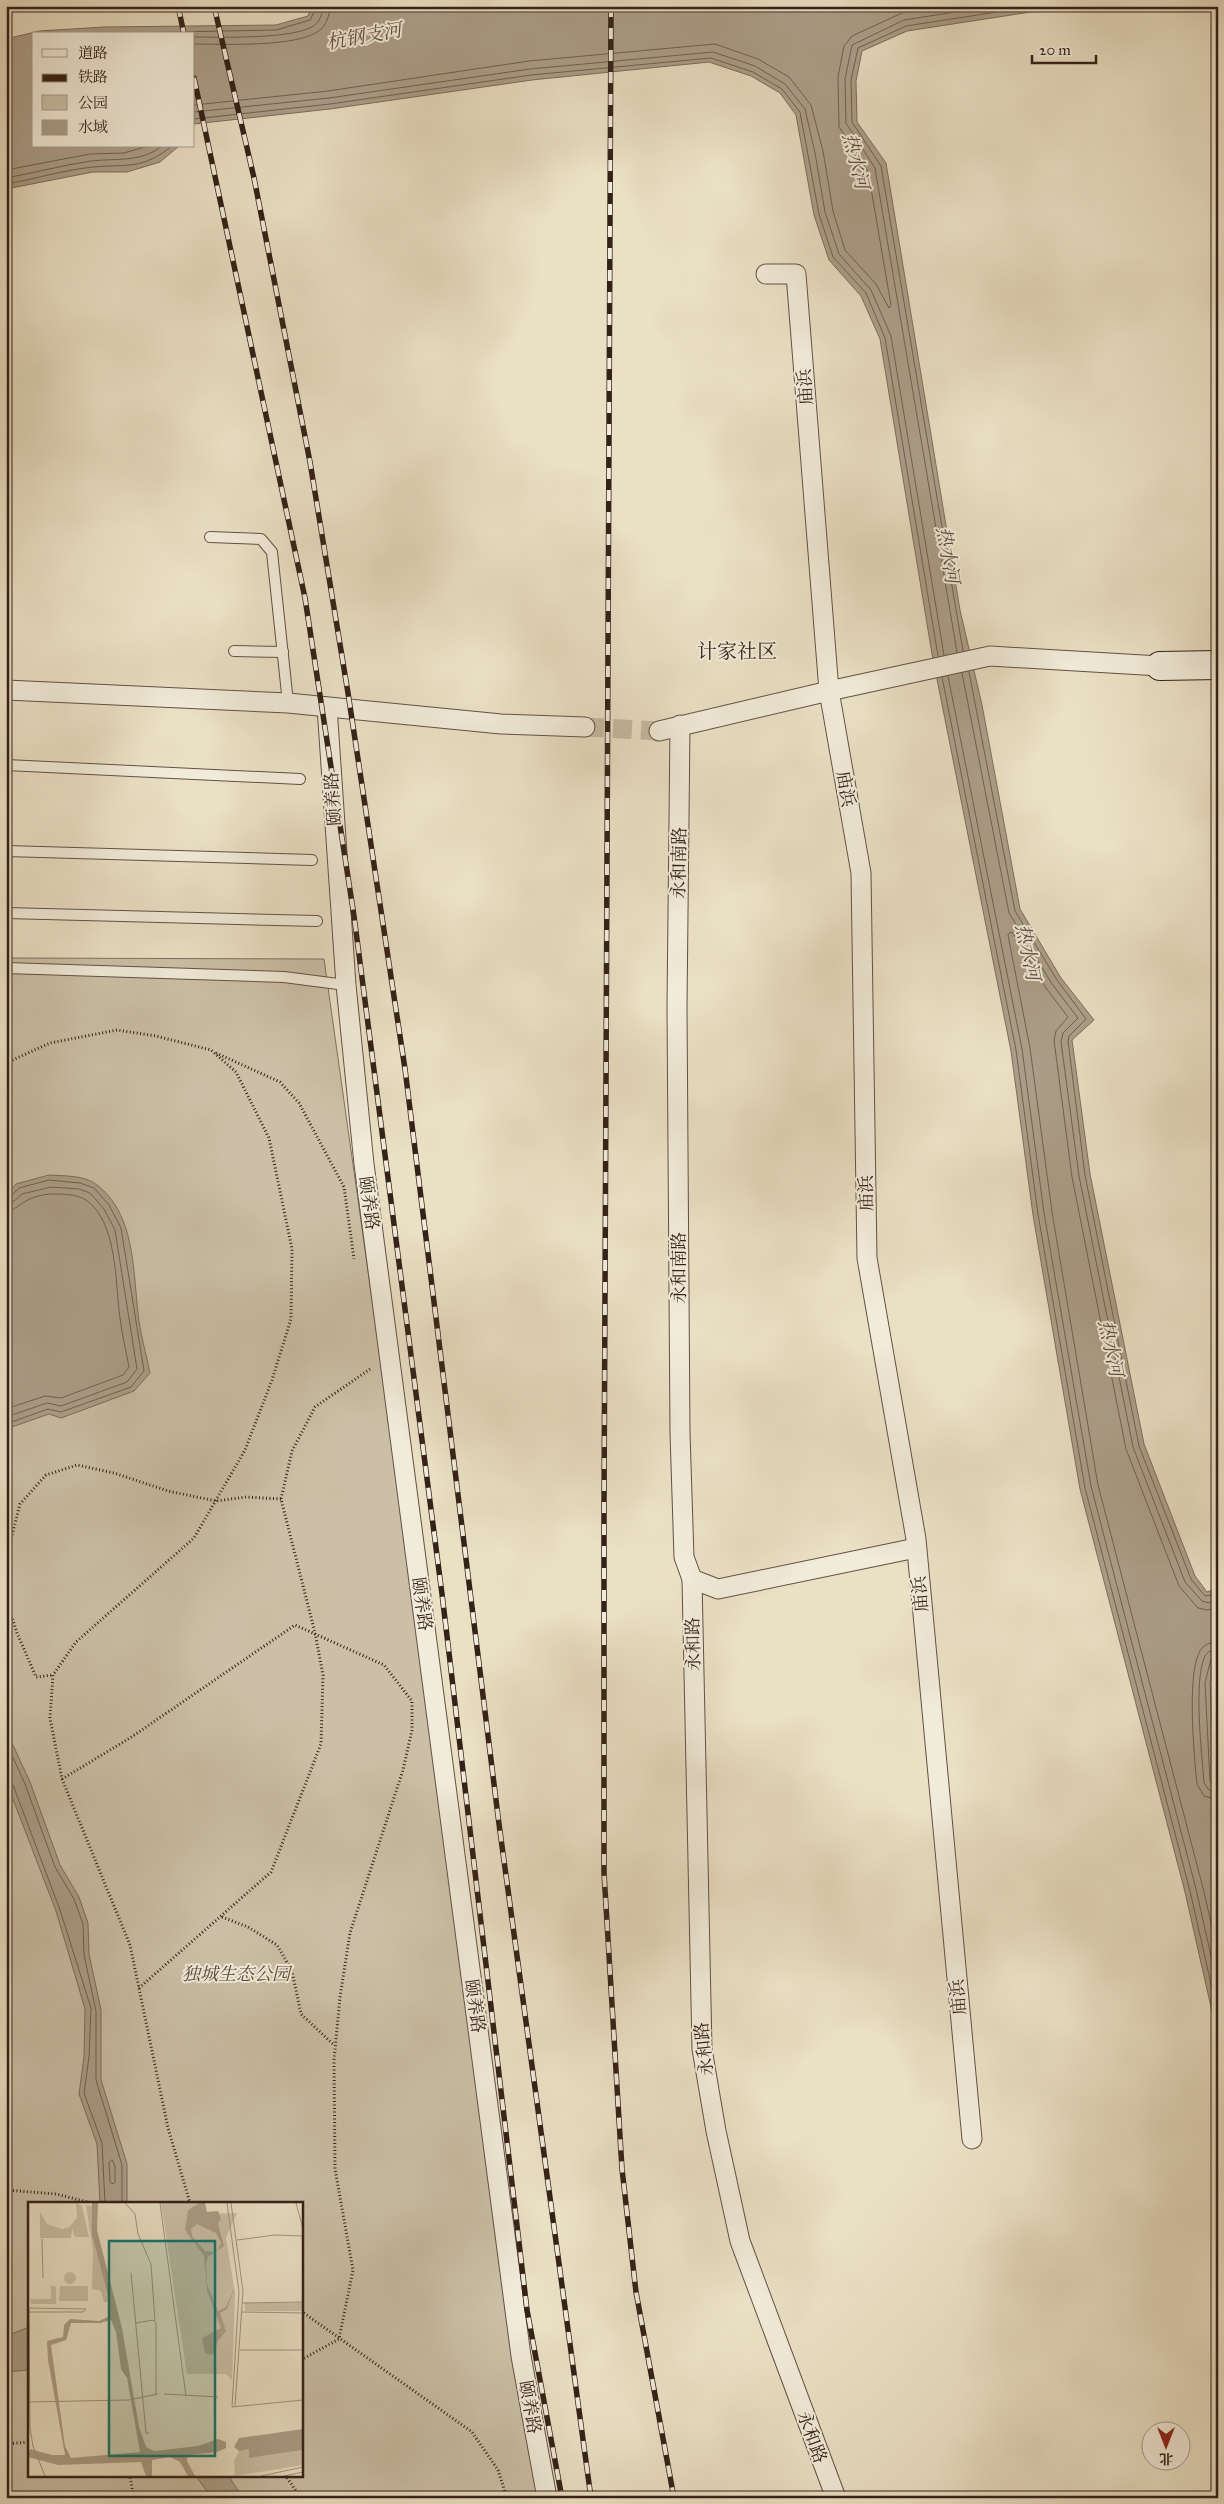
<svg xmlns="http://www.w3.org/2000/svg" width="1224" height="2504" font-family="'IM FELL Great Primer','Noto Serif SC',serif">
	<rect width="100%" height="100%" fill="#eae0c4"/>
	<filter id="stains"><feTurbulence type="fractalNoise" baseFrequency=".004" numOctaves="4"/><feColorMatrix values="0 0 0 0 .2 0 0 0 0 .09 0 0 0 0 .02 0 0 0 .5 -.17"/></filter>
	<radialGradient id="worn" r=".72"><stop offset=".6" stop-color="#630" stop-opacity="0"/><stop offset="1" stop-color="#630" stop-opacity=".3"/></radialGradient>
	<path fill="#cbc0a7" stroke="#807060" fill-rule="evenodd" d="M 6,958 L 324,959 L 464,1951 L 551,2498 L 6,2498 ZM 29,2203 L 301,2203 L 301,2475 L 29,2475 Z"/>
	<g fill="#ac9f8a" stroke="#7c6d5d">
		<path d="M 312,6 L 1070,6 L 907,31 L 862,51 L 856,81 L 857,122 L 886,163 L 960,610 L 982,705 L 1020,909 L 1061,978 L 1094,1020 L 1072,1040 L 1090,1174 L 1144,1444 L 1195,1576 L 1207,1592 L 1218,1588 L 1218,1651 L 1210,1683 L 1215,1780 L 1218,1790 L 1218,2038 L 1185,1892 L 1080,1489 L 1033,1215 L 1011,1051 L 932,654 L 880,339 L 861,296 L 829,260 L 814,215 L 796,115 L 780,93 L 751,76 L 709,62 L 532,80 L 330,109 L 194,124 L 194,34 L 34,34 L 34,146 L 179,146 L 160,162 L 127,172 L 93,172 L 6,189 L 6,39 L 39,31 L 104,27 L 276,25 L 308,16 Z"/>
		<path d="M 49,1175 C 64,1176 85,1175 97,1185 C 135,1214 133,1270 138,1313 C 140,1333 146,1353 150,1373 L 134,1391 L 61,1418 L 49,1414 L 6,1429 L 6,1194 L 16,1184 Z"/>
		<path d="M 6,1730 L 30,1782 L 60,1865 L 79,1897 L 88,1923 L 89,1954 L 101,2010 L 101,2080 L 127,2164 L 127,2203 L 100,2203 L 97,2144 L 79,2094 L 84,2057 L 85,2009 L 56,1911 L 6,1781 Z"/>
		<path d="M 29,2327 L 29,2370 L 6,2372 L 6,2336 Z"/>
		<path d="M 195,2475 L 228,2475 L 243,2498 L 212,2498 Z"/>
	</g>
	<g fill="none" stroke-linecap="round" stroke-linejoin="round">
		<g stroke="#706052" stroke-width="1">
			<path d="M 72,34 L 276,30 L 310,20 L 317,6"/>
			<path d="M 194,37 C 219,37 299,40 316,24 C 320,20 323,12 323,6"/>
			<path d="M 194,44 C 222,44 298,48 320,30 C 326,25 330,15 330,6"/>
			<path d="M 194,105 L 328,91 L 529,61 L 715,44 L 758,59 L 789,77 L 811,105 L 823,151 L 833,211 L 845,250 L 876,284 L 889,308 L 891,305 L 868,171 L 839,127 L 838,77 L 844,46 L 852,36 L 902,13 L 943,6"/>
			<path d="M 194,112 L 329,98 L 530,69 L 713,52 L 755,66 L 785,84 L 805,109 L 815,153 L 825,212 L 839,254 L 871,290 L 891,336 L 944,655"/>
			<path d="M 194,119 L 330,104 L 531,75 L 711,58 L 753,72 L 782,89 L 800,112 L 819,214 L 833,257 L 866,293 L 885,338 L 938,656"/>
			<path d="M 6,170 L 90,154 L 124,153 L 148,146"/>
			<path d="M 6,178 C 34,173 63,165 91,161 C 116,158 141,163 162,146"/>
			<path d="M 6,184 C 35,179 64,170 93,167 C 128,164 142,170 172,146"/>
			<path d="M 963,651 L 881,166 L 852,122 L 851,80 L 858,48 L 906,26 L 1036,6"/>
			<path d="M 957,652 L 875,168 L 846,123 L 845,79 L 852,45 L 904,20 L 994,6"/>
			<path d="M 969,672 L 1015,911 L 1057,980 L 1086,1019 L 1069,1036 L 1068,1041 L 1085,1175 L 1139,1446 L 1191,1579 L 1205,1596 L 1218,1594"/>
			<path d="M 962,673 L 1009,913 L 1052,984 L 1078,1018 L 1063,1033 L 1061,1042 L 1079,1176 L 1133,1447 L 1185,1582 L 1202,1601 L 1209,1603 L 1218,1600"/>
			<path d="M 948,676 L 1022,1049 L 1044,1213 L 1091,1486 L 1196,1889 L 1218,1987"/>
			<path d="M 942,677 L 1016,1050 L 1038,1214 L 1085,1488 L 1190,1891 L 1218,2015"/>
			<path d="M 6,1197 L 11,1196 L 19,1188 L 49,1180 L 80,1183 L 94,1188 L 109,1205 L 121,1228 L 144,1371 L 131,1387 L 61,1412 L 48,1409 L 6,1424"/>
			<path d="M 6,1203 L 14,1201 L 22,1194 L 51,1187 L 79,1189 L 90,1193 L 104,1209 L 115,1230 L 137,1369 L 127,1382 L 61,1406 L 47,1403 L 6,1417"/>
			<path d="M 6,1211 C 16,1210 18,1205 26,1201 C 32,1197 45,1194 52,1194 C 61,1194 77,1194 86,1200 C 118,1222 115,1284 120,1318 C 122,1334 126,1351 129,1367 L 123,1375 L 61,1398 L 45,1396 L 6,1409"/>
			<path d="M 1218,1608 L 1207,1610 L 1198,1608 L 1179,1586 L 1126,1449 L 1072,1177 L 1054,1040 L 1056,1031 L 1068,1017 L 1046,988 L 1013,933 L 1010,932 L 1008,935 L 1030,1048 L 1052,1212 L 1098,1485 L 1203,1888 L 1218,1953"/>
			<path d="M 1218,1642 C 1210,1642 1202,1645 1199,1653 C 1187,1677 1194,1756 1197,1784 L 1204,1796 L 1218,1800"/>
			<path d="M 1218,1649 C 1212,1650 1208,1651 1205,1656 C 1193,1682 1202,1753 1204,1783 L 1209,1790 L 1218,1793"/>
			<path d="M 1218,1656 L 1211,1659 L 1205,1683 L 1210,1781 L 1213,1785 L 1218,1787"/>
			<path d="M 6,1742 L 25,1784 L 55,1867 L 74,1899 L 83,1924 L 84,1955 L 96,2011 L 96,2080 L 122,2165 L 122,2203"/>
			<path d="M 6,1782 L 13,1785 L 60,1910 L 91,2008 L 89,2057 L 84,2093 L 102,2143 L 105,2203"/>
			<path d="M 112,2160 L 115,2166 L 115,2182 L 113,2184 L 110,2182 L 109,2163 Z"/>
		</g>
		<path stroke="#c6baa2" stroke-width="19" stroke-dasharray="19 9" stroke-linecap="butt" d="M 585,727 L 659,731"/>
		<g stroke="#625144" stroke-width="12">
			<g id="lane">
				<path d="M 210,537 L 261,539 L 272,552 L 288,703"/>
				<path d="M 234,651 L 283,652"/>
				<path d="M 6,765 L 300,779"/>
				<path d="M 6,851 L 312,860"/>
				<path d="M 6,913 L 317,921"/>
				<path d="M 6,968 L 284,977 L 346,985"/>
			</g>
		</g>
		<g stroke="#625144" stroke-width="21">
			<g id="street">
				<path d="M 766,274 L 796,274 L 829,691 L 861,873 L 867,1258 L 916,1539 L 972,2139"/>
				<path d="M 6,690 L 288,703 L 501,724 L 585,727"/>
				<path d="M 327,707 L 346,985 L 364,1164 L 521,2356 L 547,2498"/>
				<path d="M 680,725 L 677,1007 L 680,1433 L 684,1557 L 692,1579 L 718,1589 L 916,1548"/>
				<path d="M 659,731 L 829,691 L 990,656 L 1160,666"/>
				<path d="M 692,1579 L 702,2049 L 716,2131 L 740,2241 L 836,2498"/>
			</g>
		</g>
		<g stroke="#342119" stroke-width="30">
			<path id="secondary" d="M 1160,666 L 1218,665"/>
		</g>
		<g stroke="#342119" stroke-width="3" stroke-dasharray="1 2.5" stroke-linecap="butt">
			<path d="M 216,1053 L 280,1082 L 299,1103 L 344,1187 L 354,1259"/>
			<path d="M 6,1063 L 50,1043 L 117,1030 L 156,1036 L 211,1050 L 236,1072 L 269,1138 L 292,1249 L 291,1319 L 272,1380 L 245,1450 L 194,1538 L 76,1642 L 53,1675 L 50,1718 L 62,1779 L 130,1945 L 168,2128 L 190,2203"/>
			<path d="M 6,1594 L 10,1543 L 20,1504 L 46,1475 L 77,1465 L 114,1473 L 168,1491 L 216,1501 L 246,1497 L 281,1499"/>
			<path d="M 6,1599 L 17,1633 L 36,1677 L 53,1675"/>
			<path d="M 62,1779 L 130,1738 L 295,1625 L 384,1665 L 412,1701 L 412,1730 L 403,1770 L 350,1933 L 340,1997 L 334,2060 L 335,2169 L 353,2270 L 339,2339"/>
			<path d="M 222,1917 L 248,1927 L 277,1945 L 292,1971 L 301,2014 L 334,2045"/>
			<path d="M 139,1988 L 271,1872 L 321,1744 L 323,1675 L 315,1633 L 281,1499 L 292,1451 L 315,1407 L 370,1369"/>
			<path d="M 6,2190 L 56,2194 L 91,2203"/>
			<path d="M 301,2311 L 472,2432 L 498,2470 L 507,2498"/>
			<path d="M 301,2360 L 339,2339"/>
			<path d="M 6,2444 L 29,2442"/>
			<path d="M 128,2475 L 130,2477 L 134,2498"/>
			<path d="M 285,2475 L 301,2498"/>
		</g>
		<use href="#lane" stroke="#f1ebd9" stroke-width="10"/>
		<use href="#street" stroke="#f1ebd9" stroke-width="19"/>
		<use href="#secondary" stroke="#f1ebd9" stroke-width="28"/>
		<g stroke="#342119" stroke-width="5.5">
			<g id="rail">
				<path d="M 178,6 L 184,34"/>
				<path d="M 214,6 L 254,178 L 310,462 L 348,693 L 405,1069 L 499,1824 L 591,2498"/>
				<path d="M 611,6 L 604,1508 L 604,1873 L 622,2169 L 636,2292 L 674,2498"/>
				<path d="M 194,78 L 305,598 L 354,916 L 442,1594 L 527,2310 L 562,2498"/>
			</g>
		</g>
		<use href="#rail" stroke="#f1ebd9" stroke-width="4" stroke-dasharray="11" stroke-linecap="butt"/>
	</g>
	<g text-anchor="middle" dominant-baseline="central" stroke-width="4" stroke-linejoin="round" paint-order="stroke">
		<g font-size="18" fill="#342119" stroke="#f1ebd9">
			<text transform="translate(805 387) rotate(-94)">庙浜</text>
			<text transform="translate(846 789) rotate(80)">庙浜</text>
			<text transform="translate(333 799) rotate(-94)">颐养路</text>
			<text transform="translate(679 863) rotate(-89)">永和南路</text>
			<text transform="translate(866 1193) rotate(-91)">庙浜</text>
			<text transform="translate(369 1203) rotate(82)">颐养路</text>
			<text transform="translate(679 1268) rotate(-90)">永和南路</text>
			<text transform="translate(920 1594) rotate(-95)">庙浜</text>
			<text transform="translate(422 1604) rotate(82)">颐养路</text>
			<text transform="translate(693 1644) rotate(-91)">永和路</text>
			<text transform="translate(958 1997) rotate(-95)">庙浜</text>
			<text transform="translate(475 2006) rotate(82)">颐养路</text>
			<text transform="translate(704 2049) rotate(-96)">永和路</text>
			<text transform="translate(530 2407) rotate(80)">颐养路</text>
			<text transform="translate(812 2437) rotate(70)">永和路</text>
		</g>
		<g font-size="18" font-style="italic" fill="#5a493c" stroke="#f1ebd9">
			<text x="236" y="1974">独城生态公园</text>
		</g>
		<g font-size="19" font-style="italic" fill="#5e4d41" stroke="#f1ebd9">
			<text transform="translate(364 36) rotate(-10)">杭钢支河</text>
			<text transform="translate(856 161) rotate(76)">热水河</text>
			<text transform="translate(948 555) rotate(80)">热水河</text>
			<text transform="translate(1028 952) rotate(78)">热水河</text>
			<text transform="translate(1111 1348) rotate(78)">热水河</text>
		</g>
		<g font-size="20" fill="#342119" stroke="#f1ebd9">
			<text x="737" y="651">计家社区</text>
		</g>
	</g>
	<g transform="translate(28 2202)">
		<rect width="275" height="275" fill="#eae0c4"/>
		<path d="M 48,1 L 54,4 L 61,35 L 47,35 L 44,26 L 43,36 L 12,36 L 12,10 L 19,22 L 34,27 L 41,25 L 49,16 ZM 133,1 L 175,1 L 178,12 L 209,11 L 198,36 L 207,91 L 204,178 L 198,172 L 159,172 ZM 58,3 L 64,4 L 64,33 L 82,100 L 76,100 L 73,89 L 64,87 L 65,48 ZM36 76a6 6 0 1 1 12 0a6 6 0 1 1-12 0ZM 23,83 L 28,85 L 28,102 L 3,102 L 2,97 L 23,97 ZM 60,84 L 60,99 L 31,99 L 32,84 ZM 217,101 L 275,101 L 275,109 L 217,109 ZM 218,247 L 221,247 L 221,256 L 275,248 L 275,263 L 207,274 L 206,259 L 211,249 Z" fill="#cbc0a7"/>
		<path d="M 64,1 L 70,1 L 69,28 L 94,126 L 111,225 L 118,245 L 126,249 L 170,244 L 190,237 L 198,240 L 198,246 L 189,250 L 160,253 L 159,259 L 167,274 L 160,274 L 152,260 L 142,255 L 124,258 L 124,274 L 118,274 L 113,260 L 30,263 L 0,255 L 2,247 L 24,253 L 37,253 L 20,158 L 19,139 L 35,135 L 36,123 L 42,117 L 71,119 L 82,114 L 82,101 L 64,33 ZM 83,118 L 88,130 L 93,167 L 99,176 L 112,250 L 43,256 L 37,244 L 23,143 L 38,138 L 43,121 L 72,121 ZM 172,1 L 177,1 L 179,10 L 190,9 L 193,16 L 190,22 L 196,44 L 180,55 L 178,62 L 179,82 L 190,109 L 198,105 L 207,85 L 199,107 L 192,111 L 198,129 L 189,140 L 187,151 L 182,153 L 177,151 L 174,136 L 193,126 L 179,89 L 176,54 L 157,28 L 160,8 ZM 169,22 L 188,31 L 193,41 L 189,50 L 177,49 L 164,34 L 163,27 ZM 275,227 L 275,248 L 221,256 L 221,247 L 211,249 L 206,245 L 211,236 Z" fill="#ac9f8a" fill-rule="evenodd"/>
		<path fill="none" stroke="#a19480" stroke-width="1" d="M 97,1 L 107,12 L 110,32 L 123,62 L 127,119M 132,1 L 158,194M 199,1 L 211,90 L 204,205 L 275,198M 203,1 L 215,89 L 207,204M 268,1 L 275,27M 14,37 L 15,76M 209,38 L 247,33 L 275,34M 103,71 L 118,231 L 121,231M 214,101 L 275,100M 1,106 L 2,226 L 5,244 L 17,274M 2,106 L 58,107M 1,110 L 55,110 L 58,107M 214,110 L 275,111M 108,121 L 125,118 L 128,121 L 128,192M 212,148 L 275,148M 136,192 L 190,195M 0,200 L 101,198 L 130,192M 233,274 L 275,265M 256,274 L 275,270"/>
		<path fill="#0f766e" fill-opacity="0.15" stroke="#0f766e" stroke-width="2.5" d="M 81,39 L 187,39 L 187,254 L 81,254 Z"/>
		<rect width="275" height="275" fill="none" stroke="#342119" stroke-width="2.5"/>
	</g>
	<rect width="1224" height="2504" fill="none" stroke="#eae0c4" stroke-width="25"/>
	<rect x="8" y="8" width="1209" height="2489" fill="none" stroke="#342119" stroke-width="2.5"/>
	<rect x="12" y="12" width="1199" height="2479" fill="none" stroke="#342119"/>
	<rect x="32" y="32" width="162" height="115" fill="#f1ebd9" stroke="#a59a8c"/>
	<rect x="42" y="49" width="25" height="8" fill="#f1ebd9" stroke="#a59a8c"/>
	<text x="78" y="58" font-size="15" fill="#342119">道路</text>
	<rect x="42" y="74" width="25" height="8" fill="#342119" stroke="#a59a8c"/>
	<text x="78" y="82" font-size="15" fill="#342119">铁路</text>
	<rect x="42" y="95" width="25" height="15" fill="#cbc0a7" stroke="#a59a8c"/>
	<text x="78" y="108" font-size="15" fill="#342119">公园</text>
	<rect x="42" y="120" width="25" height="15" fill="#ac9f8a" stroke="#a59a8c"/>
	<text x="78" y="132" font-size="15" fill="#342119">水域</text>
	<g transform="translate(1166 2446) rotate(180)"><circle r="24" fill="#f1ebd9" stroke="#a59a8c"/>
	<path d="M0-4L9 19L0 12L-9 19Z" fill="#8f2418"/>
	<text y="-8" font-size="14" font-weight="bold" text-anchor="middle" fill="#342119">北</text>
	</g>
	<path d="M1032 55v8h64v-8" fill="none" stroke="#342119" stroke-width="2.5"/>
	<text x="1039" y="55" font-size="15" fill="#342119" stroke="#f1ebd9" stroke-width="4" paint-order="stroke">20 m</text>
	<rect width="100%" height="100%" filter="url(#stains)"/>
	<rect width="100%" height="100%" fill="url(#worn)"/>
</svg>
